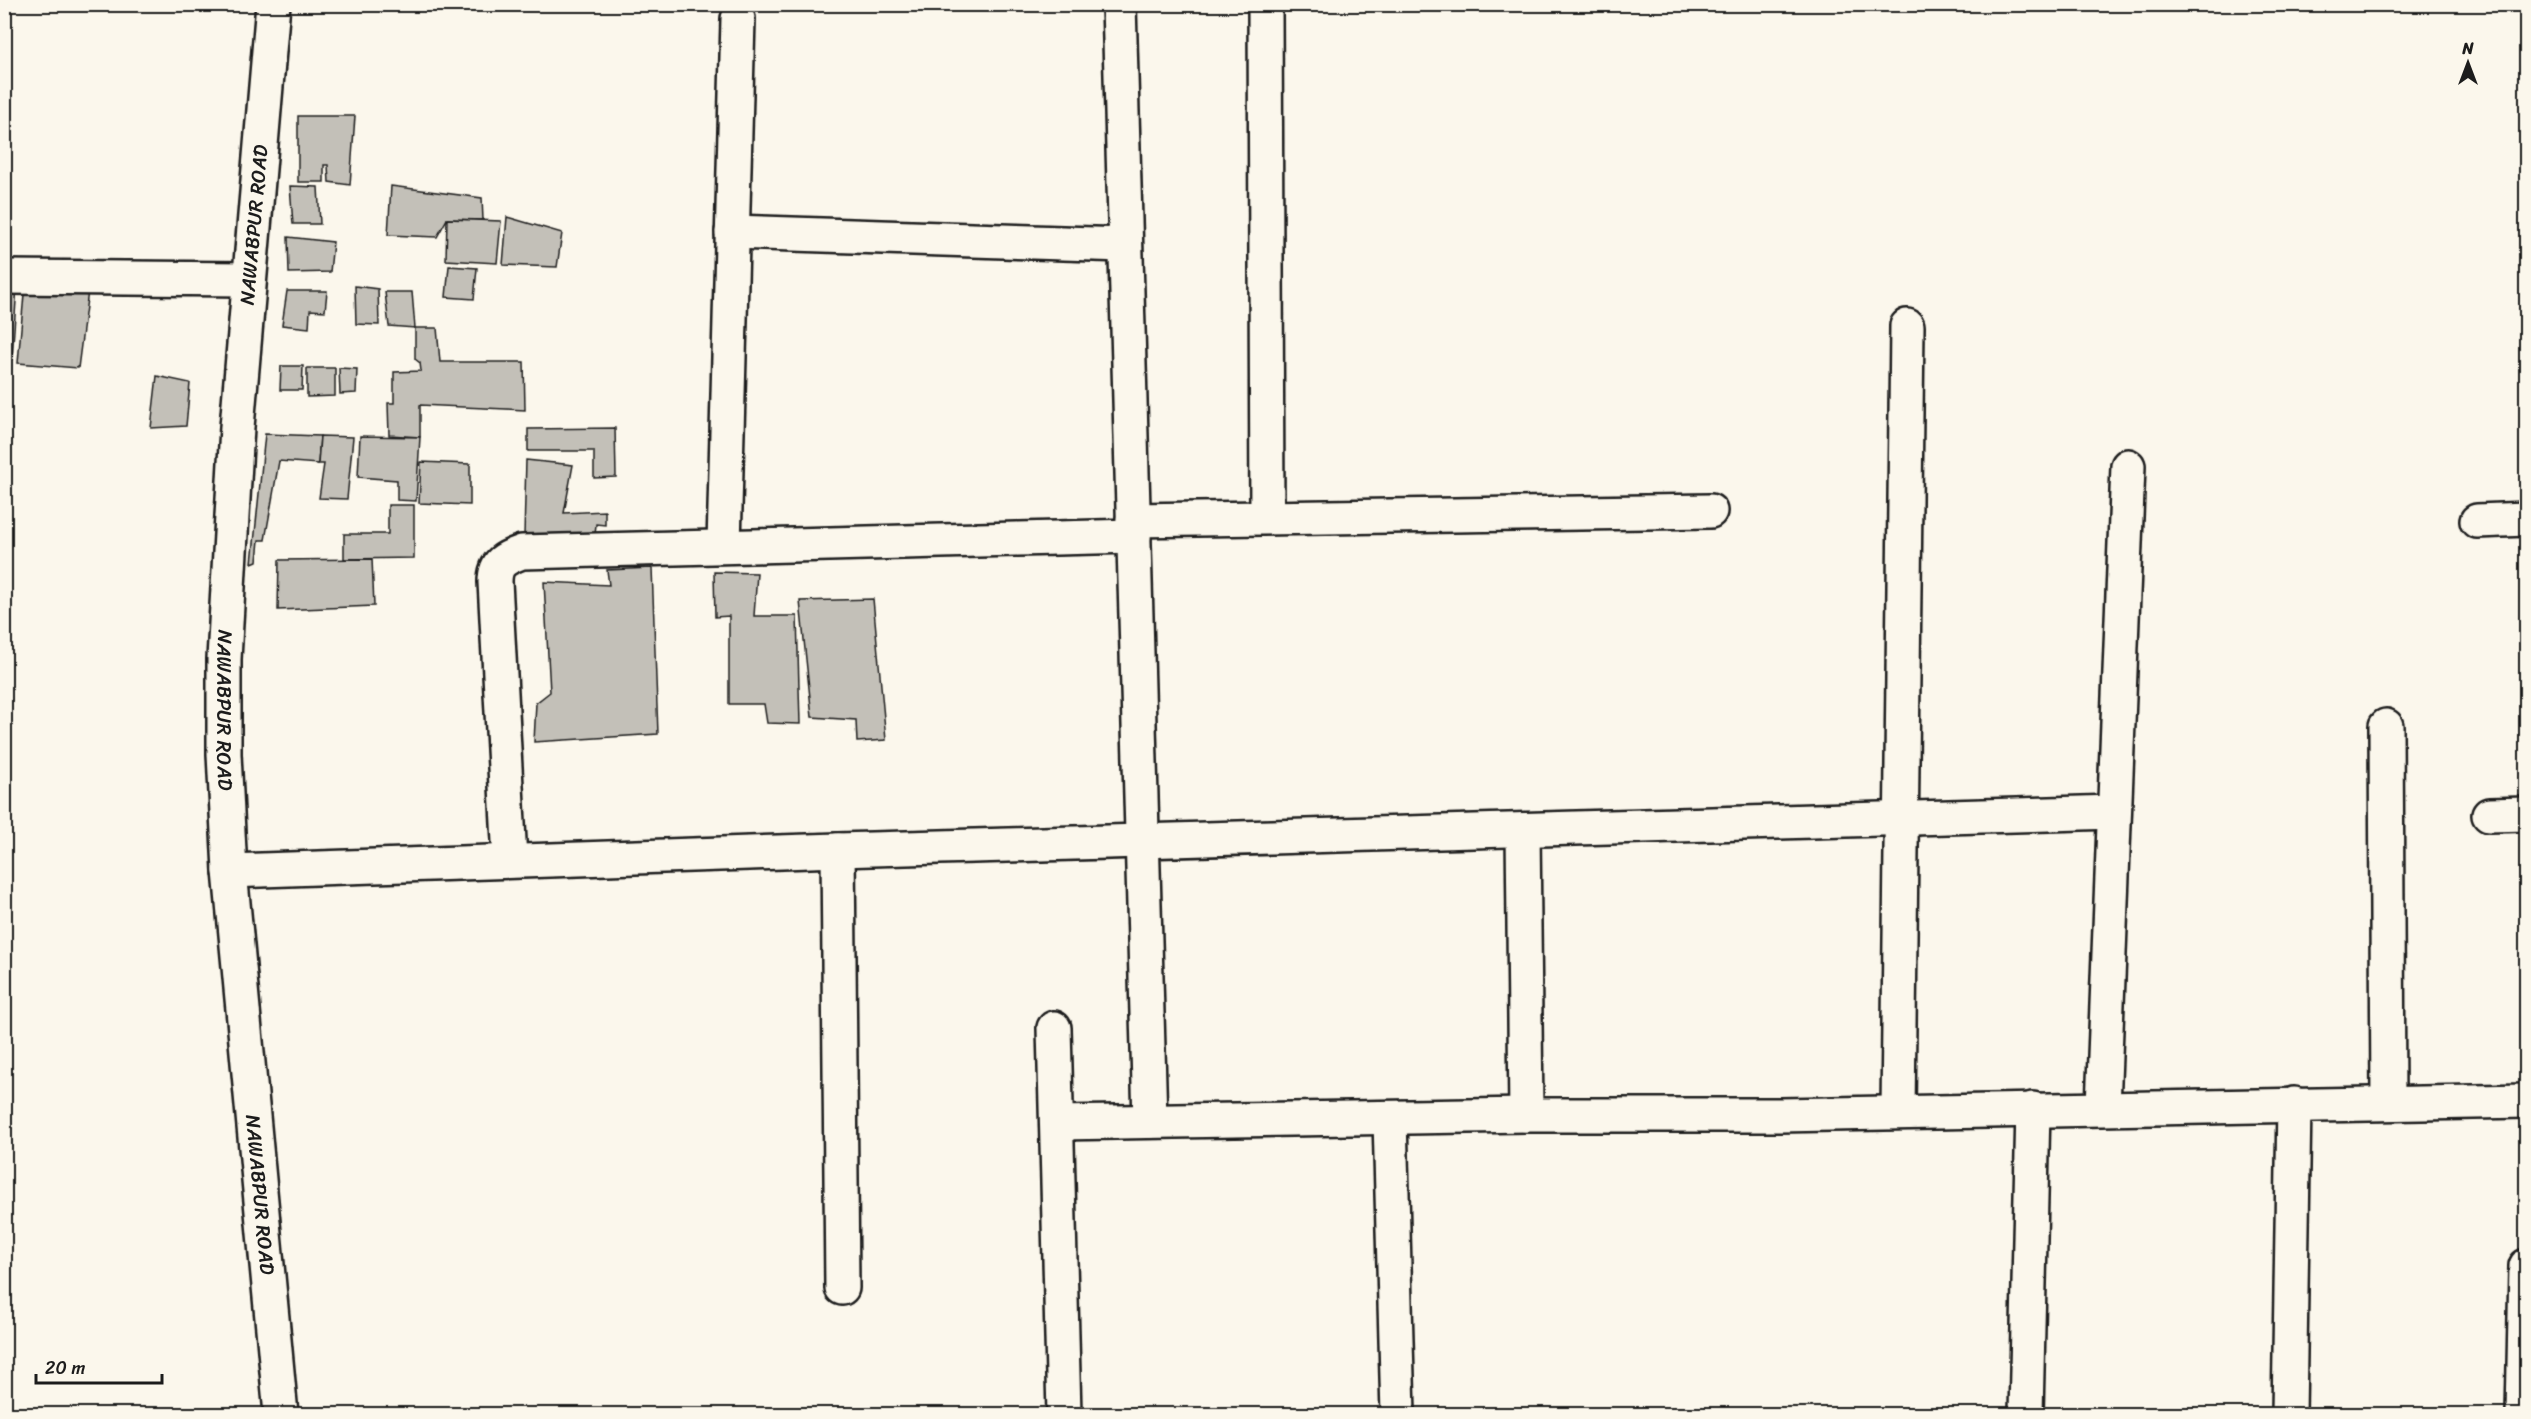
<svg xmlns="http://www.w3.org/2000/svg" width="2531" height="1419" font-family="Sriracha,sans-serif">
	<rect width="100%" height="100%" fill="#fbf7ec"/>
	<filter id="ink" filterUnits="userSpaceOnUse"><feTurbulence type="fractalNoise" baseFrequency=".0167" numOctaves="2"/><feDisplacementMap in="SourceGraphic" scale="12" xChannelSelector="R" yChannelSelector="G"/><feConvolveMatrix kernelMatrix="1 2 1 2 8 2 1 2 1" color-interpolation-filters="sRGB"/></filter>
	<g filter="url(#ink)">
		<g fill="#c3c0b8" stroke="#1c1c1c" stroke-width="1.5">
			<path d="M 298,116 L 355,116 L 350,185 L 329,182 L 328,165 L 324,165 L 324,182 L 298,182 Z"/>
			<path d="M 290,186 L 318,187 L 320,224 L 293,224 Z"/>
			<path d="M 391,186 L 482,198 L 483,220 L 447,219 L 437,237 L 388,235 Z"/>
			<path d="M 507,217 L 562,233 L 557,267 L 503,265 Z"/>
			<path d="M 447,219 L 501,221 L 497,263 L 446,260 Z"/>
			<path d="M 288,237 L 333,242 L 330,272 L 289,273 Z"/>
			<path d="M 449,266 L 477,268 L 474,299 L 446,297 Z"/>
			<path d="M 25,283 L 89,283 L 78,368 L 18,363 Z"/>
			<path d="M 4,285 L 17,286 L 12,359 L 4,359 Z"/>
			<path d="M 355,286 L 378,289 L 379,325 L 356,324 Z"/>
			<path d="M 287,291 L 327,291 L 325,311 L 310,310 L 309,328 L 282,325 Z"/>
			<path d="M 385,292 L 412,292 L 415,328 L 389,326 Z"/>
			<path d="M 415,328 L 437,328 L 440,362 L 524,362 L 525,410 L 420,405 L 420,437 L 389,435 L 388,403 L 394,403 L 394,372 L 421,371 L 420,363 L 415,359 Z"/>
			<path d="M 281,366 L 303,366 L 302,390 L 280,390 Z"/>
			<path d="M 307,368 L 335,368 L 335,396 L 307,397 Z"/>
			<path d="M 339,368 L 357,369 L 356,393 L 340,394 Z"/>
			<path d="M 157,376 L 190,383 L 186,426 L 151,428 Z"/>
			<path d="M 615,428 L 616,477 L 594,478 L 594,451 L 528,451 L 528,429 Z"/>
			<path d="M 265,434 L 320,436 L 318,464 L 279,461 L 265,540 L 259,540 L 257,561 L 252,563 Z"/>
			<path d="M 320,436 L 353,437 L 347,499 L 319,498 L 324,464 L 318,464 Z"/>
			<path d="M 360,436 L 420,437 L 416,501 L 397,500 L 397,480 L 358,477 Z"/>
			<path d="M 526,460 L 573,465 L 564,513 L 605,511 L 605,525 L 596,524 L 595,535 L 524,536 Z"/>
			<path d="M 421,462 L 470,464 L 470,505 L 419,503 Z"/>
			<path d="M 388,505 L 414,505 L 414,558 L 344,559 L 344,534 L 388,534 Z"/>
			<path d="M 372,559 L 374,606 L 278,610 L 279,560 Z"/>
			<path d="M 652,568 L 658,734 L 534,742 L 536,703 L 550,692 L 544,582 L 609,585 L 607,570 Z"/>
			<path d="M 714,572 L 757,573 L 754,616 L 797,616 L 800,724 L 767,723 L 764,704 L 729,704 L 729,616 L 715,617 Z"/>
			<path d="M 873,599 L 886,740 L 857,742 L 856,720 L 812,717 L 800,601 Z"/>
		</g>
		<g fill="none" stroke-linecap="round" stroke-linejoin="round">
			<g stroke="#1c1c1c" stroke-width="38">
				<g id="minor">
					<path d="M 1119,4 L 1150,1121"/>
					<path d="M 1265,4 L 1267,517"/>
					<path d="M 732,232 L 1125,245"/>
					<path d="M 4,277 L 249,279"/>
					<path d="M 1133,520 L 1710,511"/>
					<path d="M 2477,521 L 2526,519"/>
					<path d="M 724,545 L 738,19"/>
					<path d="M 2386,726 L 2388,1103"/>
					<path d="M 2489,815 L 2526,814"/>
					<path d="M 1523,830 L 1526,1115"/>
					<path d="M 838,850 L 842,1288"/>
					<path d="M 510,860 L 495,582 C 495,562 505,558 522,552 L 1134,536"/>
					<path d="M 230,871 L 838,850 L 2114,812"/>
					<path d="M 1054,1028 L 1064,1414"/>
					<path d="M 2103,1107 L 2128,466"/>
					<path d="M 1898,1112 L 1907,326"/>
					<path d="M 1390,1119 L 1398,1414"/>
					<path d="M 1058,1123 L 1526,1115 L 1780,1115 L 2526,1101"/>
					<path d="M 2026,1414 L 2033,1109"/>
					<path d="M 2289,1414 L 2294,1104"/>
					<path d="M 2523,1414 L 2526,1266"/>
				</g>
			</g>
			<g stroke="#1c1c1c" stroke-width="38">
				<g id="tertiary">
					<path id="s1" d="M 273,4 L 237,427 L 224,659 L 224,754 L 230,871 L 281,1414"/>
				</g>
			</g>
			<use href="#minor" stroke="#fbf7ec" stroke-width="33"/>
			<use href="#tertiary" stroke="#fbf7ec" stroke-width="33"/>
		</g>
	</g>
	<g text-anchor="middle" dominant-baseline="central" stroke-width="5" stroke-linejoin="round" paint-order="stroke">
		<g font-size="20" fill="#1c1c1c" stroke="#fbf7ec">
			<text transform="translate(254 225) rotate(-85)">NAWABPUR ROAD</text>
			<text stroke="none"><textPath href="#s1" startOffset="708">NAWABPUR ROAD</textPath></text>
			<text stroke="none"><textPath href="#s1" startOffset="1194">NAWABPUR ROAD</textPath></text>
		</g>
	</g>
	<rect width="2531" height="1419" fill="none" stroke="#fbf7ec" stroke-width="24"/>
	<rect x="12" y="12" width="2507" height="1395" fill="none" stroke="#1c1c1c" stroke-width="2" filter="url(#ink)"/>
	<g transform="translate(2468 63)" stroke="#fbf7ec" stroke-width="4.5" paint-order="stroke">
	<path d="M0-4.5L10 22L0 15L-10 22Z" fill="#1c1c1c"/>
	<text y="-9" font-size="16" font-weight="bold" text-anchor="middle" fill="#1c1c1c">N</text>
	</g>
	<path d="M36 1374v9h126v-9" fill="none" stroke="#1c1c1c" stroke-width="3"/>
	<text x="45" y="1374" font-size="18" fill="#1c1c1c" stroke="#fbf7ec" stroke-width="4.5" paint-order="stroke">20 m</text>
</svg>
